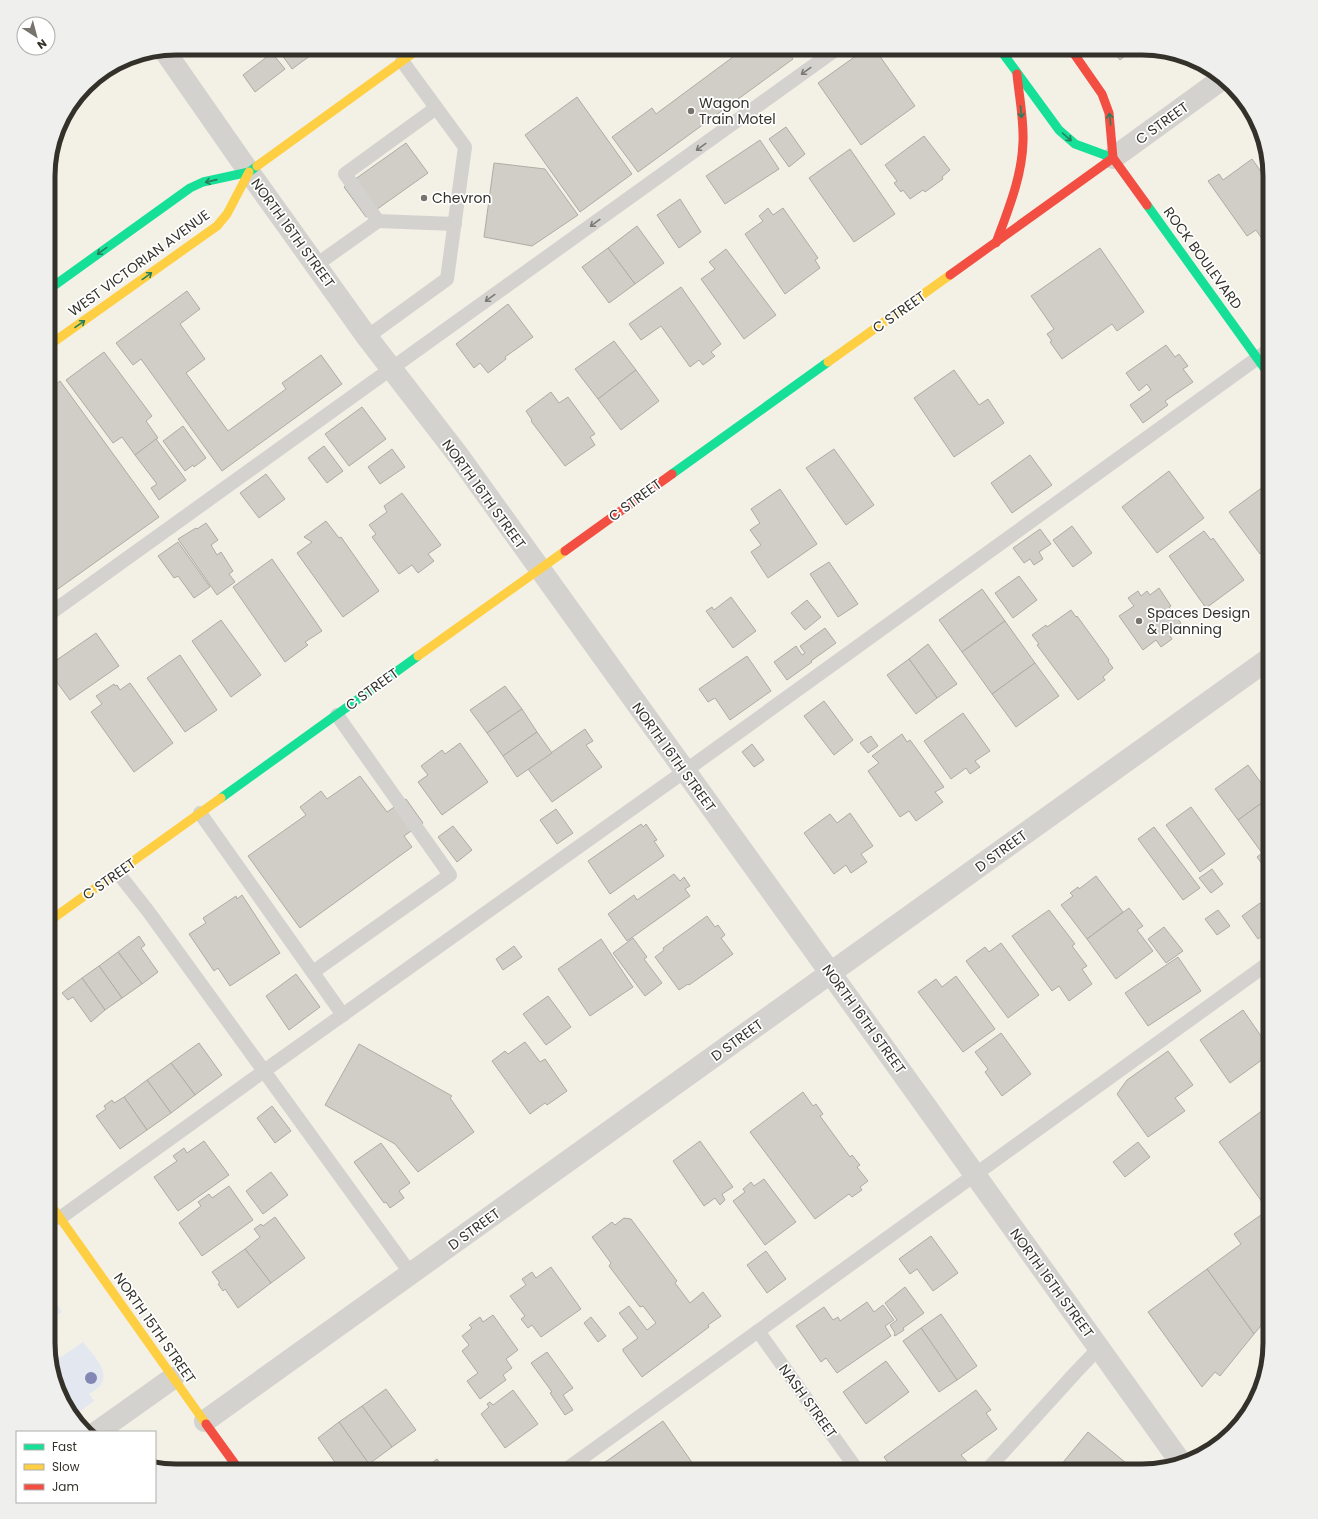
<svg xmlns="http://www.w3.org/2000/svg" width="1318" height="1519" font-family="Poppins,sans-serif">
	<rect width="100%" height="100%" fill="#f3f0e6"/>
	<g fill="#e3e7f0">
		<path d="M 48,1292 L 62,1312 L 48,1321 Z"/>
		<path d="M 83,1342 C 91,1353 112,1372 100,1386 C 97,1389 92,1392 89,1394 L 94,1401 L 72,1417 L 55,1384 L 51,1364 Z"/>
	</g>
	<g fill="#d1cec7" stroke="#aeaca5">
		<path d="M 277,48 L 310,48 L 314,53 L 292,69 Z"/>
		<path d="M 739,48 L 785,48 L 793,59 L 638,172 L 612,137 L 652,108 L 656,114 L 741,51 Z"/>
		<path d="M 867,48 L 874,48 L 915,106 L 861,145 L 818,83 Z"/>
		<path d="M 1108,48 L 1135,48 L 1120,60 L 1115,54 L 1113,55 Z"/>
		<path d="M 272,53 L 285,69 L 255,92 L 243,75 Z"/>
		<path d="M 577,97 L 632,174 L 580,212 L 525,135 Z"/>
		<path d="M 786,127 L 805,154 L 789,167 L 769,139 Z"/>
		<path d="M 924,136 L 950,170 L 942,177 L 943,179 L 925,192 L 923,190 L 910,199 L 903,190 L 901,192 L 894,183 L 897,181 L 885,165 Z"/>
		<path d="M 760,140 L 779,169 L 725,204 L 706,176 Z"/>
		<path d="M 406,143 L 428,173 L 366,217 L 344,187 Z"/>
		<path d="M 850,149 L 895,214 L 854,242 L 809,178 Z"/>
		<path d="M 1252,159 L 1270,184 L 1270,250 L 1256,230 L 1247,236 L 1208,181 L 1219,174 L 1223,180 Z"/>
		<path d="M 494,163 L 545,169 L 578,215 L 532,246 L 484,237 Z"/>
		<path d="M 680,199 L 701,232 L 679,248 L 657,215 Z"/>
		<path d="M 768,208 L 773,215 L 783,208 L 818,258 L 815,260 L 820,268 L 785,294 L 745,234 L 763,221 L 759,216 Z"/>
		<path d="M 637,226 L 664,263 L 635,284 L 608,248 Z"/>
		<path d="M 608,248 L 635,284 L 609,303 L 582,267 Z"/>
		<path d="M 1100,248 L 1144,312 L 1117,331 L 1112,324 L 1062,359 L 1050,342 L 1052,341 L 1047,334 L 1054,329 L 1031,296 Z"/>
		<path d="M 726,249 L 776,315 L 744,339 L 701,279 L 715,269 L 709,262 Z"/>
		<path d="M 681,287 L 721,344 L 711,352 L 715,356 L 703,365 L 699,360 L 690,367 L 661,326 L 641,340 L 629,324 Z"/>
		<path d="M 187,291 L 200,309 L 180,324 L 205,359 L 186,373 L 228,431 L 286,389 L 282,383 L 321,355 L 342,384 L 222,471 L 141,359 L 133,365 L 116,343 Z"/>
		<path d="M 508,304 L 533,337 L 505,357 L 506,359 L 488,373 L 480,363 L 474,368 L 456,344 Z"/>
		<path d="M 614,341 L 636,370 L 598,399 L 575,369 Z"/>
		<path d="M 1166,345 L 1175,357 L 1179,354 L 1188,366 L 1183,369 L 1193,382 L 1165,401 L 1168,405 L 1143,423 L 1130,405 L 1151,390 L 1147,384 L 1139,391 L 1126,373 Z"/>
		<path d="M 104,352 L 152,416 L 146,421 L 158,438 L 135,455 L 122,437 L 113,443 L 66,380 Z"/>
		<path d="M 636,370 L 659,401 L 621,430 L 598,399 Z"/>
		<path d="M 954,370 L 979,405 L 988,399 L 1004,423 L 954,457 L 914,398 Z"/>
		<path d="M 60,381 L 159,517 L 48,596 L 48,390 Z"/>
		<path d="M 551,392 L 559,403 L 568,397 L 595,434 L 590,437 L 595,445 L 565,466 L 531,421 L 532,420 L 526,411 Z"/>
		<path d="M 362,407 L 386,439 L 349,466 L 325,434 Z"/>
		<path d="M 183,426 L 206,458 L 194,467 L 193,465 L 185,471 L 163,441 Z"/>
		<path d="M 156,439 L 186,480 L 159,500 L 151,488 L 157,484 L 135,455 Z"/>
		<path d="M 324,446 L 343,471 L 327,483 L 308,458 Z"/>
		<path d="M 392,449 L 405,467 L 380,484 L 368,467 Z"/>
		<path d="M 834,449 L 874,505 L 846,525 L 806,468 Z"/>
		<path d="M 1030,455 L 1052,485 L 1012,513 L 991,483 Z"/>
		<path d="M 1169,471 L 1204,518 L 1157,553 L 1122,507 Z"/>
		<path d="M 266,474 L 285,499 L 259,518 L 240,493 Z"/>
		<path d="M 1267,484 L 1270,489 L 1270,558 L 1265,550 L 1260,554 L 1229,512 Z"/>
		<path d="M 780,489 L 817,544 L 768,578 L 751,552 L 761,545 L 750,530 L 760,523 L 751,509 Z"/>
		<path d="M 402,493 L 441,545 L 428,554 L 434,561 L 418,573 L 412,565 L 399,574 L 372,537 L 376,534 L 369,525 L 387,512 L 384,506 Z"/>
		<path d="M 326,521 L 339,538 L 341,537 L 379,591 L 343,617 L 297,553 L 312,542 L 304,537 Z"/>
		<path d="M 206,523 L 218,540 L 211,545 L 217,555 L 221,552 L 233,571 L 229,574 L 235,582 L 217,595 L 178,539 L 196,528 L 197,529 Z"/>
		<path d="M 1072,526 L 1092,553 L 1073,567 L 1053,540 Z"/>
		<path d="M 1040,529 L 1051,544 L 1039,552 L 1043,559 L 1034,565 L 1030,559 L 1024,563 L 1013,548 Z"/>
		<path d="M 1204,531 L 1211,540 L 1213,538 L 1244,580 L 1206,608 L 1169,556 Z"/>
		<path d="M 178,542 L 210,587 L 194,598 L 178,576 L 174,578 L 158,556 Z"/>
		<path d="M 272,559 L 322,631 L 305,642 L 308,645 L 285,662 L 233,587 Z"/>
		<path d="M 829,562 L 858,604 L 838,617 L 810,574 Z"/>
		<path d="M 1019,576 L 1037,600 L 1013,618 L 995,593 Z"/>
		<path d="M 1159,588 L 1171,606 L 1169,607 L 1181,623 L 1168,633 L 1172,639 L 1161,647 L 1156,640 L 1143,650 L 1119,616 L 1134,606 L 1128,598 L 1138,591 L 1141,596 L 1147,591 L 1150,595 Z"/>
		<path d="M 982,589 L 1005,621 L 962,652 L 939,620 Z"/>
		<path d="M 731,597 L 756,631 L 733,648 L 706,611 L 712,607 L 714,610 Z"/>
		<path d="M 807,600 L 821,617 L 805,630 L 791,613 Z"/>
		<path d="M 1071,610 L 1076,617 L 1077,616 L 1109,660 L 1108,661 L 1113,668 L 1103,677 L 1105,680 L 1078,700 L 1037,645 L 1039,644 L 1032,635 L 1046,625 L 1047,627 Z"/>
		<path d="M 221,620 L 261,675 L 231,697 L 192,641 Z"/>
		<path d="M 1005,621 L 1035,663 L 992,694 L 962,652 Z"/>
		<path d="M 825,628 L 836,643 L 811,661 L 812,662 L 787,680 L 774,662 L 796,646 L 802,655 L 805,653 L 800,646 Z"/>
		<path d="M 96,633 L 119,666 L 70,700 L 48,670 L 48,666 Z"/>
		<path d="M 928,644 L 957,684 L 937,698 L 909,659 Z"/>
		<path d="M 180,655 L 217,710 L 185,732 L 147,678 Z"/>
		<path d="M 747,656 L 771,691 L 730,720 L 715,698 L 708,702 L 699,689 Z"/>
		<path d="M 909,659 L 937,698 L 916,714 L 887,675 Z"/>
		<path d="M 1035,663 L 1059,696 L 1016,727 L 992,694 Z"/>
		<path d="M 130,683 L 173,743 L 134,772 L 91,712 L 102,704 L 96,696 L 114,684 L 115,686 L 117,685 L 120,690 Z"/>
		<path d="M 505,686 L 522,709 L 487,733 L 470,710 Z"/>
		<path d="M 824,701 L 853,740 L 834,755 L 804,716 Z"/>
		<path d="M 522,709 L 537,732 L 503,756 L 487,733 Z"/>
		<path d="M 963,713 L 990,751 L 975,761 L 980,767 L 970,774 L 966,768 L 951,779 L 924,741 Z"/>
		<path d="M 585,729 L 593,741 L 586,745 L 602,767 L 552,802 L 528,769 Z"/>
		<path d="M 537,732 L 552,753 L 517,777 L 503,756 Z"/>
		<path d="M 902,734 L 907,742 L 910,740 L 944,787 L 935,792 L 943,802 L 916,821 L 909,811 L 900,817 L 868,771 L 879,763 L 872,756 Z"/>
		<path d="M 871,736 L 878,746 L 868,753 L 860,743 Z"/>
		<path d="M 460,743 L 488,782 L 442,815 L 418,782 L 428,775 L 421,766 L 442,750 L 445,754 Z"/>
		<path d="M 752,744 L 764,760 L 754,767 L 742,752 Z"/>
		<path d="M 1270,755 L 1270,773 L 1263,764 L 1268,761 L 1266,758 Z"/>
		<path d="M 1248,765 L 1270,795 L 1270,797 L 1238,820 L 1215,789 Z"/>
		<path d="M 360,776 L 387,812 L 406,799 L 423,823 L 404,836 L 412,847 L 300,928 L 248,856 L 306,815 L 300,807 L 321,791 L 327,799 Z"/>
		<path d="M 1270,797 L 1270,847 L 1262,853 L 1238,820 Z"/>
		<path d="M 1191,807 L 1225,854 L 1200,872 L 1166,825 Z"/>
		<path d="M 556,809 L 573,833 L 557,844 L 540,820 Z"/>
		<path d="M 850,813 L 873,846 L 861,854 L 867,862 L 851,873 L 846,865 L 834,874 L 804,833 L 830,814 L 837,823 Z"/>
		<path d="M 641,824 L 643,827 L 646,824 L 657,840 L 654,841 L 664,856 L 610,894 L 588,861 Z"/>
		<path d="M 453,826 L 472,850 L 457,862 L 438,837 Z"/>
		<path d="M 1154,827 L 1200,888 L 1183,900 L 1138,839 Z"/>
		<path d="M 1270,847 L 1270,875 L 1257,857 Z"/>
		<path d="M 1212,869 L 1223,884 L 1211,893 L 1199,878 Z"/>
		<path d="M 674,874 L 680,881 L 684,877 L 690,886 L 685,889 L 690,896 L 627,941 L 608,914 L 634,895 L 637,900 Z"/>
		<path d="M 1096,876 L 1123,912 L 1087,939 L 1061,905 L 1073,896 L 1070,893 L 1078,887 L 1079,889 Z"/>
		<path d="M 242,895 L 280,953 L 230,986 L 218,968 L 214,971 L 189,934 L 206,923 L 203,918 L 236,896 L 237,899 Z"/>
		<path d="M 1260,903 L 1270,917 L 1270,930 L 1258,939 L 1242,916 Z"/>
		<path d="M 1129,908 L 1143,926 L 1137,930 L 1153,951 L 1116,979 L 1087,939 Z"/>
		<path d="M 1049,910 L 1075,944 L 1072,946 L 1087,966 L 1082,969 L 1092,984 L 1069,1001 L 1059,986 L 1052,991 L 1012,936 Z"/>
		<path d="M 1218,910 L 1230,926 L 1217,935 L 1205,919 Z"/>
		<path d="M 707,916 L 715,927 L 718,925 L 725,935 L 721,938 L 733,954 L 689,985 L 688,984 L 679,990 L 655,957 L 664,950 L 663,948 Z"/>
		<path d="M 1164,927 L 1183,951 L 1166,963 L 1148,939 Z"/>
		<path d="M 139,936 L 145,945 L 141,948 L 158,972 L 142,984 L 118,952 Z"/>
		<path d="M 633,938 L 647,957 L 644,959 L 662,983 L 645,996 L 613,953 Z"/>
		<path d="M 601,939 L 633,987 L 590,1016 L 558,969 Z"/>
		<path d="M 1001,943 L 1039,995 L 1008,1018 L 966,961 L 985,947 L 989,952 Z"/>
		<path d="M 514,946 L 522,957 L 503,970 L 496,959 Z"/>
		<path d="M 118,952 L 142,984 L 122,998 L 99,966 Z"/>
		<path d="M 1178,957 L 1201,991 L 1148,1026 L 1125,993 Z"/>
		<path d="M 99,966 L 122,998 L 105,1010 L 82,978 Z"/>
		<path d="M 296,974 L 320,1007 L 289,1030 L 266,996 Z"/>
		<path d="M 956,976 L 995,1029 L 963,1052 L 918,992 L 936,979 L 942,987 Z"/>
		<path d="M 82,978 L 105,1010 L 91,1022 L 73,997 L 68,1000 L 62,993 Z"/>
		<path d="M 548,996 L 571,1027 L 546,1045 L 523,1014 Z"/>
		<path d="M 1243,1010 L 1270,1049 L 1270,1054 L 1230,1083 L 1200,1040 Z"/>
		<path d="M 1001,1033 L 1031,1074 L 1002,1096 L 985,1072 L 988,1069 L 975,1052 Z"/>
		<path d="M 525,1042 L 540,1062 L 545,1059 L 567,1091 L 547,1105 L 545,1103 L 530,1114 L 492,1061 L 505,1051 L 508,1054 Z"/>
		<path d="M 199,1043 L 222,1075 L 195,1095 L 171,1063 Z"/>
		<path d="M 359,1044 L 452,1096 L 450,1098 L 474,1132 L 418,1172 L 395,1144 L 325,1105 Z"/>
		<path d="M 1168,1051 L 1193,1085 L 1175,1098 L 1185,1111 L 1148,1137 L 1117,1094 L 1127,1080 Z"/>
		<path d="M 171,1063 L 195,1095 L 171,1113 L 147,1080 Z"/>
		<path d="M 147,1080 L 171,1113 L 147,1130 L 124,1097 Z"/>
		<path d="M 803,1092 L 813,1106 L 816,1104 L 823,1114 L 820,1116 L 850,1157 L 852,1155 L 860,1165 L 857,1167 L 868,1181 L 860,1187 L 862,1190 L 852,1197 L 849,1194 L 815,1219 L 750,1132 Z"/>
		<path d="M 124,1097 L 147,1130 L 120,1149 L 96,1116 L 106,1109 L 104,1106 L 112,1100 L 114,1103 Z"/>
		<path d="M 1270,1105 L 1270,1191 L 1260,1199 L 1219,1142 Z"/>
		<path d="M 272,1106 L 291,1131 L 275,1143 L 257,1118 Z"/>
		<path d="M 204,1141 L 229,1175 L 178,1211 L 154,1177 L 177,1161 L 173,1156 L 184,1148 L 187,1153 Z"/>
		<path d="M 700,1141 L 733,1187 L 722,1194 L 725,1200 L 720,1205 L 715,1198 L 704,1206 L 673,1161 Z"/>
		<path d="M 1138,1142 L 1150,1157 L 1125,1177 L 1113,1162 Z"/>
		<path d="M 381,1143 L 410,1183 L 399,1191 L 404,1198 L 390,1208 L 386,1202 L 384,1203 L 354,1162 Z"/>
		<path d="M 271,1172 L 288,1195 L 263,1214 L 246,1191 Z"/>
		<path d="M 764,1179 L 796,1222 L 765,1245 L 733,1201 L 745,1192 L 743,1189 L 751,1182 L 754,1186 Z"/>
		<path d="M 229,1186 L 253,1220 L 202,1256 L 179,1223 L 201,1206 L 198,1202 L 209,1194 L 212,1198 Z"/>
		<path d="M 1270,1191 L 1270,1213 L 1260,1199 Z"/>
		<path d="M 1268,1210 L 1270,1213 L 1270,1315 L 1254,1334 L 1207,1269 L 1241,1244 L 1234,1234 Z"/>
		<path d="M 275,1217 L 305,1258 L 271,1283 L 245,1249 L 260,1237 L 254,1229 L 261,1224 L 263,1226 Z"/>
		<path d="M 624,1218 L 631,1219 L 677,1281 L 675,1283 L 690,1303 L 703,1292 L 721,1316 L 708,1325 L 709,1327 L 642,1377 L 623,1351 L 623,1349 L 638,1338 L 619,1313 L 629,1306 L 647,1330 L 656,1323 L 643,1306 L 640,1307 L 609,1266 L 611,1263 L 592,1237 L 612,1222 L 615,1225 Z"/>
		<path d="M 931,1236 L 958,1273 L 933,1291 L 917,1269 L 910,1274 L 899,1259 Z"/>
		<path d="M 245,1249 L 271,1283 L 238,1308 L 225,1289 L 223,1291 L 218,1284 L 220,1283 L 212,1272 Z"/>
		<path d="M 766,1251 L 786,1279 L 767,1293 L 747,1265 Z"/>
		<path d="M 551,1267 L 581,1309 L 541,1337 L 532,1325 L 528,1328 L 521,1319 L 525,1316 L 510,1296 L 526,1285 L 522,1279 L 532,1272 L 536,1278 Z"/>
		<path d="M 1207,1269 L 1254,1334 L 1220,1376 L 1215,1372 L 1202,1387 L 1148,1312 Z"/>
		<path d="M 905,1287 L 924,1313 L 903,1328 L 904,1330 L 895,1336 L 894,1335 L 895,1333 L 890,1325 L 897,1320 L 885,1303 Z"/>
		<path d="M 867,1302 L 874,1312 L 883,1305 L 894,1320 L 885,1326 L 891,1336 L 837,1373 L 826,1358 L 821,1362 L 796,1326 L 824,1307 L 833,1320 L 838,1317 L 840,1321 Z"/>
		<path d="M 941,1314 L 977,1366 L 957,1380 L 921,1328 Z"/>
		<path d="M 493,1315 L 518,1350 L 506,1359 L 512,1368 L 503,1375 L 506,1380 L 480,1399 L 467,1381 L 478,1373 L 462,1351 L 469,1345 L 462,1336 L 472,1328 L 469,1325 L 480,1317 L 483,1322 Z"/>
		<path d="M 591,1317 L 606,1336 L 598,1342 L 584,1323 Z"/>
		<path d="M 921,1328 L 957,1380 L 939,1392 L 903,1341 Z"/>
		<path d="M 547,1352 L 573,1388 L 563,1395 L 573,1410 L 565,1415 L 550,1393 L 552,1392 L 531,1363 Z"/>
		<path d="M 886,1361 L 909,1392 L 866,1424 L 843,1392 Z"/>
		<path d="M 386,1389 L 416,1430 L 392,1447 L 362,1406 Z"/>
		<path d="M 513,1390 L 538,1424 L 505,1448 L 481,1414 L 489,1407 L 487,1404 L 490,1402 L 493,1405 Z"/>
		<path d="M 976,1390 L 991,1410 L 986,1413 L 997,1429 L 961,1455 L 968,1463 L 956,1471 L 894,1471 L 884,1457 Z"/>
		<path d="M 362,1406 L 392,1447 L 369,1464 L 339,1422 Z"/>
		<path d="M 663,1421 L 698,1471 L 610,1471 L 604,1463 Z"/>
		<path d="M 339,1422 L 369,1464 L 360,1471 L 341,1471 L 318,1438 Z"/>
		<path d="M 1088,1432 L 1131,1467 L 1128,1471 L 1056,1471 Z"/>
		<path d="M 437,1459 L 445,1471 L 421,1471 Z"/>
	</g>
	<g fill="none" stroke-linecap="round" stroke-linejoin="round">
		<g stroke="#d3d2cf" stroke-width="14">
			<path d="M 378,221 L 455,224"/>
			<path d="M 316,265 L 378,221 L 345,174 L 436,108"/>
			<path d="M 367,337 L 447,279 L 465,147 L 402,61"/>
			<path d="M 48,615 L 838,48"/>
			<path d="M 200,813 L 343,1015"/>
			<path d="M 118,873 L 148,911 L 411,1274"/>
			<path d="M 313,972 L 450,875 L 337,715"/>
			<path d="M 60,1218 L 264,1071 L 685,771 L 1270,349"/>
			<path d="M 758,1331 L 858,1471"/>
			<path d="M 564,1471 L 1270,962"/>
			<path d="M 986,1471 L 1076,1372 L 1099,1348"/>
		</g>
		<g stroke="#d3d2cf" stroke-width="22">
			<path d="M 164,50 L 249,172 L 367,337 L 458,455 L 852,1003 L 1182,1464"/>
			<path d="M 1113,158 L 1222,79"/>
			<path d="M 205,1421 L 1270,658"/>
			<path d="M 97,1432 L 173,1378"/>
		</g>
		<g stroke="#16e098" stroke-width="9">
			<path d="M 999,48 L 1059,130 L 1075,144 L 1113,158"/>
			<path d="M 1147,205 L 1270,376"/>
			<path d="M 48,290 L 190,188 L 203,182 L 249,172 L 257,166"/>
			<path d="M 672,474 L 828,362"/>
			<path d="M 221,798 L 418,656"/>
		</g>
		<g stroke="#ffcf43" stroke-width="9">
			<path d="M 257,166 L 420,48"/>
			<path d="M 48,346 L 217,226 L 227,214 L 249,172"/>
			<path d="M 828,362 L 950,275"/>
			<path d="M 418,656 L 565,551"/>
			<path d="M 48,922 L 221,798"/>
			<path d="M 48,1201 L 206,1424"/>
		</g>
		<g stroke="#f24e42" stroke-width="9">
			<path d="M 1070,48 L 1102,94 L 1109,113 L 1113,158 L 1147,205"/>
			<path d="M 996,243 C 1008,210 1022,177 1023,142 C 1024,119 1019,96 1017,74"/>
			<path d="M 950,275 L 1113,158"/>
			<path d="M 565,551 L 672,474"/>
			<path d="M 206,1424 L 240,1471"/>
		</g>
	</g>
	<circle fill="#8288b3" cx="91" cy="1378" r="6"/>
	<defs><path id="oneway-shaft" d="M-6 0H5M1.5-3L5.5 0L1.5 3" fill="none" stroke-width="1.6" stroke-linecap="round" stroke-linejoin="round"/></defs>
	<g stroke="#7b7974">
		<use href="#oneway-shaft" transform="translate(806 71) rotate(144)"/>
		<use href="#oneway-shaft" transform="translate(701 147) rotate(144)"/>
		<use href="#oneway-shaft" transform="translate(595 223) rotate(144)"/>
		<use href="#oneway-shaft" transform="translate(490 298) rotate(144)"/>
	</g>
	<g stroke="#26805c">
		<use href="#oneway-shaft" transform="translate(1021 112) rotate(85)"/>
		<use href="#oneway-shaft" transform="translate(1110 119) rotate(-96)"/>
		<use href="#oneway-shaft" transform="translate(1067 137) rotate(42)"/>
		<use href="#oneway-shaft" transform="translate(211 181) rotate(167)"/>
		<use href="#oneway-shaft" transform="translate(102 251) rotate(144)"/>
		<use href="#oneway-shaft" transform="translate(147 276) rotate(-36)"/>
		<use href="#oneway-shaft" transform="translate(80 324) rotate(-35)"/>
	</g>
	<g fill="#76746c" stroke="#fff" stroke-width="1.5">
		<circle cx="691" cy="111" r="4"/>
		<circle cx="424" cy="198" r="4"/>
		<circle cx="1139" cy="621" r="4"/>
	</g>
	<g text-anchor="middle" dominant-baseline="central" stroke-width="3.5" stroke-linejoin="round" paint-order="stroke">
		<g font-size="14" fill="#33312a" stroke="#fff" text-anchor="start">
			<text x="699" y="103">Wagon<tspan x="699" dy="16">Train Motel</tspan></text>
			<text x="432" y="198">Chevron</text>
			<text x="1147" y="613">Spaces Design<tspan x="1147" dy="16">&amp; Planning</tspan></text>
		</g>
		<g font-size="14" fill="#33312a" stroke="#fff">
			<text transform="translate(1162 123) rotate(-36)">C STREET</text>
			<text transform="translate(293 233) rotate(54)">NORTH 16TH STREET</text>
			<text transform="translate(1203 258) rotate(54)">ROCK BOULEVARD</text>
			<text transform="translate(139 263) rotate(-36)">WEST VICTORIAN AVENUE</text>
			<text transform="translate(899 312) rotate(-35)">C STREET</text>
			<text transform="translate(484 494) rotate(54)">NORTH 16TH STREET</text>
			<text transform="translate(635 500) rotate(-36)">C STREET</text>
			<text transform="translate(372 689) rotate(-36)">C STREET</text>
			<text transform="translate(674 757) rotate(54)">NORTH 16TH STREET</text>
			<text transform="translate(1001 851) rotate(-36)">D STREET</text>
			<text transform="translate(109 879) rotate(-35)">C STREET</text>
			<text transform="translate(864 1019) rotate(54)">NORTH 16TH STREET</text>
			<text transform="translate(737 1040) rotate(-36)">D STREET</text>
			<text transform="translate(474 1229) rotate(-36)">D STREET</text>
			<text transform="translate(1052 1283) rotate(54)">NORTH 16TH STREET</text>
			<text transform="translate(155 1328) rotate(55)">NORTH 15TH STREET</text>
			<text transform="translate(808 1401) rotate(54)">NASH STREET</text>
		</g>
	</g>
	<path d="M0 0H1318V1519H0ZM176 55H1142A121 121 0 0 1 1263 176V1343A121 121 0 0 1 1142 1464H176A121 121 0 0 1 55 1343V176A121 121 0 0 1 176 55Z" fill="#efefee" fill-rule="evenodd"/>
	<path fill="none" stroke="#33312a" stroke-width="5" d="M176 55H1142A121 121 0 0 1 1263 176V1343A121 121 0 0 1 1142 1464H176A121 121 0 0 1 55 1343V176A121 121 0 0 1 176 55Z"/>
	<rect x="16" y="1431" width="140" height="72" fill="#ffffff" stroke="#adadaa"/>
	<rect x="24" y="1444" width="20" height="6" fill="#16e098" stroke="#adadaa"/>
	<text x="52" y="1451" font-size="12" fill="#33312a">Fast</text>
	<rect x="24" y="1464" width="20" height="6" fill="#ffcf43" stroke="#adadaa"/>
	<text x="52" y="1471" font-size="12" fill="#33312a">Slow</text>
	<rect x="24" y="1484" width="20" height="6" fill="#f24e42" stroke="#adadaa"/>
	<text x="52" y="1491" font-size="12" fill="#33312a">Jam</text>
	<g transform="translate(36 36) rotate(144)"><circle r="19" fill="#ffffff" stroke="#adadaa"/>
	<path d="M0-3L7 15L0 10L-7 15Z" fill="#76746c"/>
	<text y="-6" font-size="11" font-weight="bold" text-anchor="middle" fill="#33312a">N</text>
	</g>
</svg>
